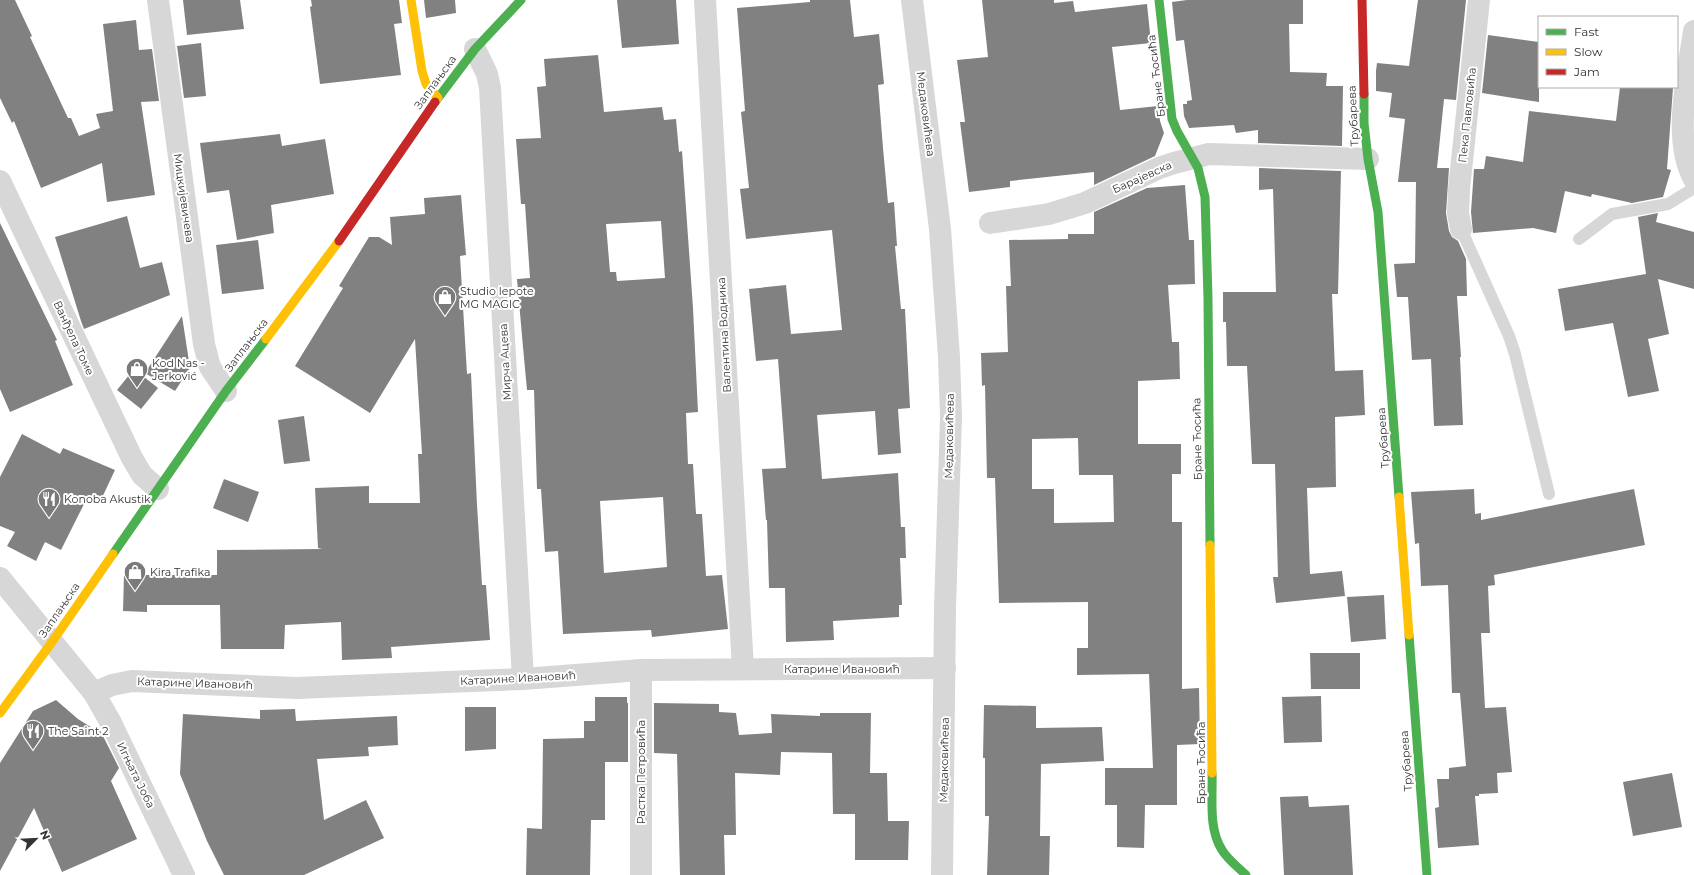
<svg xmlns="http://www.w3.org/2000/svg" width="1694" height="875" font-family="Montserrat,sans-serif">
	<rect width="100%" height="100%" fill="#fff"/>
	<g fill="#818181" fill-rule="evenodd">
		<path d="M 0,0 L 15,0 L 32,36 L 30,37 L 68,118 L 71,118 L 79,136 L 100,128 L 96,114 L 113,111 L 103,24 L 136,20 L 139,50 L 152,49 L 159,101 L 141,102 L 155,195 L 107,202 L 102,163 L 41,188 L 14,121 L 12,123 L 0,98 Z"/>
		<path d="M 183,0 L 240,0 L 244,29 L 187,35 Z"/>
		<path d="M 311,0 L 399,0 L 402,23 L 394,24 L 401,75 L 320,84 L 310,7 L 312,6 Z"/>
		<path d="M 424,0 L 455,0 L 456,13 L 426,18 Z"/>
		<path d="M 617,0 L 676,0 L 679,44 L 622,48 Z"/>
		<path d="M 810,0 L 850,0 L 854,37 L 879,34 L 884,84 L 878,85 L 883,148 L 888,203 L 894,202 L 897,246 L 895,246 L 901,309 L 905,309 L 910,408 L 898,409 L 901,453 L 878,455 L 875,411 L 817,415 L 822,479 L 898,473 L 901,527 L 905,527 L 906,558 L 900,558 L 902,605 L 899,605 L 899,617 L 833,621 L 834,640 L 786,642 L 785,588 L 769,588 L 767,520 L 766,520 L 762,469 L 786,468 L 778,359 L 756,361 L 749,289 L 786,285 L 791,334 L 842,330 L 832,230 L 746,239 L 740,189 L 749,188 L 741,112 L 745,111 L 737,8 L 810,2 Z"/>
		<path d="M 982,0 L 1054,0 L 1054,3 L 1073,1 L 1075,12 L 1147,4 L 1151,43 L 1112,47 L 1120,110 L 1158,106 L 1160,121 L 1164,133 L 1155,156 L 1094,185 L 1094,172 L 1010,181 L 1010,187 L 969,192 L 960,122 L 965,122 L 957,60 L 988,57 Z"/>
		<path d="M 1187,0 L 1303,0 L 1303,24 L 1289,24 L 1290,72 L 1327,73 L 1326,86 L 1343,86 L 1342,146 L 1258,143 L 1258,130 L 1236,133 L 1234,125 L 1189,128 L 1184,116 L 1183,104 L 1187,104 L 1187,101 L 1192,100 L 1184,40 L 1176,41 L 1172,2 Z"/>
		<path d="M 1418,0 L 1466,0 L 1456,100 L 1444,99 L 1437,168 L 1449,168 L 1446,213 L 1449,231 L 1452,237 L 1458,241 L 1466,259 L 1467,296 L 1457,296 L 1461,357 L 1460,357 L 1463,425 L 1434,426 L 1431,359 L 1412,360 L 1408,297 L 1397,297 L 1394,264 L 1415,263 L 1416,182 L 1398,182 L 1405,119 L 1389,117 L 1392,93 L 1376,91 L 1376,71 L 1377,63 L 1409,66 Z"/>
		<path d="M 1488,35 L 1539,42 L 1539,102 L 1482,93 Z"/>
		<path d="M 201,43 L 206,96 L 184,98 L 177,46 Z"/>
		<path d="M 598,55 L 604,112 L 662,107 L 664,120 L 676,119 L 679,152 L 682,151 L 693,308 L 698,412 L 686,413 L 688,464 L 693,464 L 696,514 L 702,514 L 706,576 L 722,575 L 728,629 L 652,637 L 651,630 L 563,634 L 558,551 L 545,552 L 541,489 L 537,489 L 534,390 L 527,390 L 523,347 L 517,279 L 530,278 L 525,204 L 521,204 L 516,139 L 541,138 L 537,87 L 546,86 L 544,59 ZM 661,221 L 665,278 L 617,281 L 616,272 L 610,272 L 606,224 ZM 663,497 L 667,567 L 604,573 L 600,501 Z"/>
		<path d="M 1620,87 L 1673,88 L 1667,169 L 1671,170 L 1663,197 L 1632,203 L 1592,194 L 1591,197 L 1565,191 L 1556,233 L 1533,228 L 1473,233 L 1471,212 L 1474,169 L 1484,169 L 1486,156 L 1523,162 L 1529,111 L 1616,121 Z"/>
		<path d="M 280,134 L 282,146 L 325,139 L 334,194 L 271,205 L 274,233 L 237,240 L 229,190 L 207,193 L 200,143 Z"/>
		<path d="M 1259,168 L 1341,171 L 1338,294 L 1332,294 L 1335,371 L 1363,370 L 1365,415 L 1335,417 L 1336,487 L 1307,488 L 1310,574 L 1342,571 L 1345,596 L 1276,603 L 1273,577 L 1278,577 L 1275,464 L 1252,464 L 1247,366 L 1227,366 L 1226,322 L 1223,322 L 1223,292 L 1276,292 L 1273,189 L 1259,190 Z"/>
		<path d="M 1185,185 L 1189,240 L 1194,240 L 1195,284 L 1168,285 L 1172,342 L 1179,342 L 1180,379 L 1138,381 L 1138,444 L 1181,444 L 1181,474 L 1172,474 L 1172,522 L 1182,522 L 1182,689 L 1199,688 L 1200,744 L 1177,745 L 1177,805 L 1145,805 L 1144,848 L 1117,847 L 1117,805 L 1105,805 L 1105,768 L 1153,768 L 1149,674 L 1077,675 L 1077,648 L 1088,648 L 1088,602 L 999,603 L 995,478 L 987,478 L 985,385 L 982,386 L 981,353 L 1008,352 L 1006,286 L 1011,286 L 1009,240 L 1068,239 L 1068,234 L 1094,234 L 1094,212 L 1147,188 ZM 1078,438 L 1079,475 L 1113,475 L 1114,522 L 1054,523 L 1054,489 L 1032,489 L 1032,439 Z"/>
		<path d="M 461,195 L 466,255 L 460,256 L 467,374 L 471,373 L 477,505 L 482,585 L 486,585 L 490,640 L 391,647 L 392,658 L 342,660 L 341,622 L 285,625 L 284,649 L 221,649 L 220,605 L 147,605 L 147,612 L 123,611 L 124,575 L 217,575 L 217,550 L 322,549 L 318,548 L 315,488 L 369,486 L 369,503 L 420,503 L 418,454 L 422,454 L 415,339 L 370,413 L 295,366 L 343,288 L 339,286 L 369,237 L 379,237 L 392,245 L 390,217 L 425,214 L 424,198 Z"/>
		<path d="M 1658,213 L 1656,222 L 1694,232 L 1694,289 L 1658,279 L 1669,334 L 1648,339 L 1659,391 L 1628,397 L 1613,323 L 1565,331 L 1558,289 L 1646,274 L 1638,217 Z"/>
		<path d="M 127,216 L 140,268 L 162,262 L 170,295 L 84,329 L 81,321 L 55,237 Z"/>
		<path d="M 0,223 L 57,340 L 55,341 L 73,385 L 10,412 L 0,389 Z"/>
		<path d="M 258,240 L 264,289 L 222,294 L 216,245 Z"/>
		<path d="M 182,316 L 190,368 L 175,391 L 145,373 Z"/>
		<path d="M 134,369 L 158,388 L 141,409 L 117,390 Z"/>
		<path d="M 304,416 L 310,461 L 284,464 L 278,420 Z"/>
		<path d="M 22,434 L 60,454 L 63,448 L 115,470 L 99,504 L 87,498 L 61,550 L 45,542 L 36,561 L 7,546 L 15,532 L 0,526 L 0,477 Z"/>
		<path d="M 224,479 L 259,492 L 248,522 L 213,508 Z"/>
		<path d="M 1474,489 L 1475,514 L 1481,513 L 1481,520 L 1634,489 L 1645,545 L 1494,575 L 1495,585 L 1488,586 L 1490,633 L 1481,633 L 1485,708 L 1506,707 L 1512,772 L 1497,773 L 1498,793 L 1479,794 L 1479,796 L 1475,796 L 1479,845 L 1438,848 L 1435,808 L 1439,807 L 1437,779 L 1449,779 L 1449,768 L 1466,766 L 1460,693 L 1452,693 L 1448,585 L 1421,586 L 1419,543 L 1415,544 L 1411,492 Z"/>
		<path d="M 1384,595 L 1386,639 L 1351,642 L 1347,597 Z"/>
		<path d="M 1310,653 L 1360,653 L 1360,689 L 1311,689 Z"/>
		<path d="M 1321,696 L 1322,742 L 1284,743 L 1282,697 Z"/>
		<path d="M 595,697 L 627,697 L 627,703 L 628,703 L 628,762 L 605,762 L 605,820 L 591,820 L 590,875 L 526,875 L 527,828 L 542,829 L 543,739 L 584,738 L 584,721 L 595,721 Z"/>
		<path d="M 56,700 L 78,719 L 94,729 L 99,728 L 119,768 L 111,781 L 137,839 L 62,872 L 34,808 L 0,871 L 0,763 L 33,711 Z"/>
		<path d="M 654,703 L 719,704 L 719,712 L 736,713 L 739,735 L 772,733 L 771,714 L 820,716 L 820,713 L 871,713 L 870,773 L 887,773 L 888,821 L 909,821 L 908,860 L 855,860 L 855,814 L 833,814 L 832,753 L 781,752 L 780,775 L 735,773 L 736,835 L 724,835 L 725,875 L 680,875 L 677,754 L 654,753 Z"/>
		<path d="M 984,705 L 1036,706 L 1036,728 L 1102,727 L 1104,761 L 1041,764 L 1040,836 L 1050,836 L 1049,875 L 987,875 L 989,816 L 985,816 L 985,758 L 983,758 Z"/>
		<path d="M 465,707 L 496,707 L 496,749 L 465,751 Z"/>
		<path d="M 295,709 L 296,721 L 397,716 L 398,745 L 368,747 L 369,756 L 317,759 L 324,820 L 366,800 L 384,838 L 304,875 L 224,875 L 207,841 L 180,774 L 183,714 L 260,719 L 260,710 Z"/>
		<path d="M 1672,773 L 1682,827 L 1633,836 L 1623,782 Z"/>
		<path d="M 1308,796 L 1309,807 L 1349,805 L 1353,875 L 1284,875 L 1280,797 Z"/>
	</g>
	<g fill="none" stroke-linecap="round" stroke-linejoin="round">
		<g stroke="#d7d7d7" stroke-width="12">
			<path d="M 1461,229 L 1509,336 L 1515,354 L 1549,494"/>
			<path d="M 1579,239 L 1612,214 L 1668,204 L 1694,188"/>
		</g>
		<g stroke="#d7d7d7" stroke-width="22">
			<path d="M 158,0 L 204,344 L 210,367 L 226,391"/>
			<path d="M 705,0 L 743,669"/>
			<path d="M 912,0 L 940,229 L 949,357 L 951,417 L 945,608 L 942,875"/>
			<path d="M 1694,31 C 1688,74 1672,140 1694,179"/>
			<path d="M 475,49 L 487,74 L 490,88 L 523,679"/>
			<path d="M 0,181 L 132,458 L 142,475 L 158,489"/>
			<path d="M 990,223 L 1049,214 L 1085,203 L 1159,168 L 1174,163 L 1209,154 L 1368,159"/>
			<path d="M 1461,229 L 1458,213 L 1459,189 L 1479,0"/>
			<path d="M 0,578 L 94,693 L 111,723 L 184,875"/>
			<path d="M 94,693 L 112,685 L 132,681 L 297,688 L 523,679 L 641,670 L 945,668"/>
			<path d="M 641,875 L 641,670"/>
		</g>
		<g stroke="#4caf50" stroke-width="9">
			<path d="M 1159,0 L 1172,119 L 1177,131 L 1198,168 L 1205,197 L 1208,298 L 1210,545"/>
			<path d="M 1364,94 L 1364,123 L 1368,159 L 1378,212 L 1399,497"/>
			<path d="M 435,102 L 475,49 L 521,0"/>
			<path d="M 113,554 L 226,391 L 266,339"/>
			<path d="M 1409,635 L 1427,875"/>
			<path d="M 1212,773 C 1213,798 1208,828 1222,850 C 1228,860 1238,867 1246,875"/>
		</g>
		<g stroke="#ffc107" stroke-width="9">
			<path d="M 411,0 L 422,71 L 426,84 L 438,98"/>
			<path d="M 266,339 L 339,241"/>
			<path d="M 1399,497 L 1409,635"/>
			<path d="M 1210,545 L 1212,773"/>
			<path d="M 0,713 L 52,642 L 113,554"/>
		</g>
		<g stroke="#c62828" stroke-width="9">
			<path d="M 1362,0 L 1364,94"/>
			<path d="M 339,241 L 435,102"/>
		</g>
	</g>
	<defs>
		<g id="shop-pin" transform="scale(1.15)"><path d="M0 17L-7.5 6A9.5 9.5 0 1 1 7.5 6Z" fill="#7a7a7a" stroke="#fff"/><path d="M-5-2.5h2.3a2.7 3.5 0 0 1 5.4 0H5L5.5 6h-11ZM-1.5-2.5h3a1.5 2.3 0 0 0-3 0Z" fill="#fff"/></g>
		<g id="restaurant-pin" transform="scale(1.15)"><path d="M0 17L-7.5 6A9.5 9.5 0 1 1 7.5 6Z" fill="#7a7a7a" stroke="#fff"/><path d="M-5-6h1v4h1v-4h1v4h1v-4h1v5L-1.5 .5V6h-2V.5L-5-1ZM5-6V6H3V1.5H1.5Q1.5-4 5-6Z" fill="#fff"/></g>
	</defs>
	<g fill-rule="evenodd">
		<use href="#shop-pin" x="445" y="297"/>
		<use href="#shop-pin" x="137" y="369"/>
		<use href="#restaurant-pin" x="49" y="499"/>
		<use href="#shop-pin" x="135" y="572"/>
		<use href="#restaurant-pin" x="33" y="731"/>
	</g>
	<g text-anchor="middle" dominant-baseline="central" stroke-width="4" stroke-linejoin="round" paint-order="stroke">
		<g font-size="11" fill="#333" stroke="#fff">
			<text transform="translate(1156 76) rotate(-97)">Бране Ћосића</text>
			<text transform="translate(435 82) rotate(-54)">Заплањска</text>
			<text transform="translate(926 114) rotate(83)">Медаковићева</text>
			<text transform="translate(1467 115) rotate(-84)">Пека Павловића</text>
			<text transform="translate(1353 116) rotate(-93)">Трубарева</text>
			<text transform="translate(1142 177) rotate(-24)">Барајевска</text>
			<text transform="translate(184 198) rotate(82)">Мицкијевичева</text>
			<text transform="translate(724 335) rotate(-93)">Валентина Водника</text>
			<text transform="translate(74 338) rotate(65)">Ванђела Томе</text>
			<text transform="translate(246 345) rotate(-53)">Заплањска</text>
			<text transform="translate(505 362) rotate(-93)">Мирча Ацева</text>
			<text transform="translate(949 436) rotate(-89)">Медаковићева</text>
			<text transform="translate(1383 438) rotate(-94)">Трубарева</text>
			<text transform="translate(1197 439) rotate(-91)">Бране Ћосића</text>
			<text transform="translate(59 610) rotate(-56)">Заплањска</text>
			<text x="842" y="669">Катарине Ивановић</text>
			<text transform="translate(518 678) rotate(-3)">Катарине Ивановић</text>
			<text transform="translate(195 683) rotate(2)">Катарине Ивановић</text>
			<text transform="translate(944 760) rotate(-89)">Медаковићева</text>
			<text transform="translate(1406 761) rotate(-94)">Трубарева</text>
			<text transform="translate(1201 763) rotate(-90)">Бране Ћосића</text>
			<text transform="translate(641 772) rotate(-90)">Растка Петровића</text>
			<text transform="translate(136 775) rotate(64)">Игњата Јоба</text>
		</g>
		<g font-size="11" fill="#333" stroke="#fff" text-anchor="start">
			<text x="460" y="291">Studio lepote<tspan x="460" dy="13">MG MAGIC</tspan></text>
			<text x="152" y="363">Kod Nas -<tspan x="152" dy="13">Jerković</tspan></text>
			<text x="64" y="499">Konoba Akustik</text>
			<text x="150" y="572">Kira Trafika</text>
			<text x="48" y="731">The Saint 2</text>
		</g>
	</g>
	<rect x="1538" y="16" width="140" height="72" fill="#ffffff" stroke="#adadad"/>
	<rect x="1546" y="29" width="20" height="6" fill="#4caf50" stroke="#adadad"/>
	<text x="1574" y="36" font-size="12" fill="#333333">Fast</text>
	<rect x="1546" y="49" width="20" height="6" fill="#ffc107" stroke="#adadad"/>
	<text x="1574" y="56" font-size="12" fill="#333333">Slow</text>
	<rect x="1546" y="69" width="20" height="6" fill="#c62828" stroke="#adadad"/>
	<text x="1574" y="76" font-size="12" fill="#333333">Jam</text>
	<g transform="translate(36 839) rotate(66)" stroke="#ffffff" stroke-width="3" paint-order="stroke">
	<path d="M0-3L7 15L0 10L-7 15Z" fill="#333333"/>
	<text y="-6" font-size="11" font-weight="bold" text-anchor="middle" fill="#333333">N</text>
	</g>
</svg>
